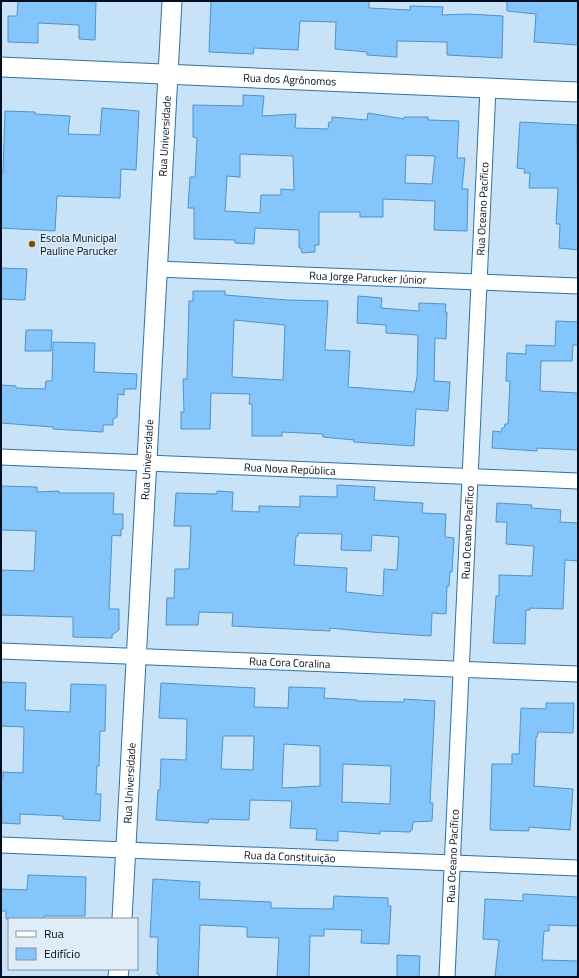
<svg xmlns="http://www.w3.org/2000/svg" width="579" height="978" font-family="'Titillium Web',sans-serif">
	<rect width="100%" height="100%" fill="#c8e2f8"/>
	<g fill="#84c6fc" stroke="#5192c5" fill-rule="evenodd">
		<path d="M 18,1 L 96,1 L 95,40 L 79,39 L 79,25 L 38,23 L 38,43 L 8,42 L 8,16 L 17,16 Z"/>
		<path d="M 211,1 L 369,1 L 369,8 L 410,10 L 410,6 L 443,7 L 442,15 L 467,14 L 503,16 L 502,58 L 447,55 L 447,42 L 397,41 L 397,57 L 367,55 L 367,52 L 335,49 L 336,22 L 300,21 L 298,50 L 254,48 L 253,54 L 209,52 Z"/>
		<path d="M 507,1 L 578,1 L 578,45 L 534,42 L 536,14 L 507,11 Z"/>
		<path d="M 243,95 L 264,96 L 262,116 L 296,114 L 295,128 L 328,129 L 329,122 L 332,122 L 332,117 L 367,120 L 368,113 L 404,119 L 404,117 L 428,117 L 428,120 L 459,121 L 457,158 L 465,158 L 462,189 L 468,189 L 467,231 L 434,230 L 435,201 L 383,199 L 383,217 L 360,217 L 360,212 L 319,212 L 319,245 L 315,245 L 315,252 L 302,253 L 301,248 L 299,248 L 299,230 L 255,228 L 254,244 L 235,243 L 235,240 L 194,239 L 194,208 L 188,208 L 190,177 L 195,177 L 197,138 L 193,137 L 193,105 L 243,106 ZM 240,154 L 293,156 L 294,190 L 281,189 L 281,195 L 261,195 L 260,213 L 225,211 L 227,176 L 240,177 ZM 406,155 L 435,156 L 432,184 L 405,183 Z"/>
		<path d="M 102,108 L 139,111 L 136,170 L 121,169 L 120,198 L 57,196 L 55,231 L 1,228 L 1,172 L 3,172 L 5,111 L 35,112 L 35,114 L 70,116 L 68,134 L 100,135 Z"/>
		<path d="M 520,122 L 577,125 L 578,250 L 559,248 L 560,224 L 556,224 L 558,188 L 529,188 L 530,173 L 524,173 L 525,169 L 517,168 Z"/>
		<path d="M 1,268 L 27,269 L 25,300 L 1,299 Z"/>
		<path d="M 193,291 L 225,291 L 225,295 L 287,300 L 328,301 L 325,350 L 350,351 L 348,387 L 414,392 L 417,377 L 418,335 L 386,333 L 386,325 L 357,323 L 358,296 L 382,298 L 381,308 L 419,311 L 419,303 L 446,304 L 445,312 L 447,312 L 446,339 L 435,338 L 434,381 L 450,382 L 448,411 L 416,409 L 414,446 L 354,442 L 354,440 L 323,437 L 323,434 L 282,432 L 282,436 L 252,436 L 252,404 L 249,404 L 250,394 L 211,393 L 210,429 L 181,429 L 181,412 L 184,412 L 183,379 L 187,379 L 189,301 L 193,301 ZM 234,320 L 285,325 L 283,380 L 232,377 Z"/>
		<path d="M 556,321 L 578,322 L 578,345 L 573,345 L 572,361 L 541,361 L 540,391 L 578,393 L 578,450 L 537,448 L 537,451 L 492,448 L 493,431 L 501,432 L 502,428 L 504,428 L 505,424 L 508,424 L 510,381 L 506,381 L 507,353 L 526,354 L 526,345 L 555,346 Z"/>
		<path d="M 26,330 L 52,330 L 51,351 L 25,351 Z"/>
		<path d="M 53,342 L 95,343 L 94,372 L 137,374 L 136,389 L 124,389 L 124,395 L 118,394 L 117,417 L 113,419 L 113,425 L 103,425 L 103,432 L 53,429 L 53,427 L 1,423 L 1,385 L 16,386 L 16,388 L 45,389 L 46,381 L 52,381 Z"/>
		<path d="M 337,485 L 375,487 L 374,500 L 423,503 L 422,513 L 446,514 L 445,537 L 454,538 L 452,572 L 450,572 L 449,586 L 447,586 L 446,614 L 432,613 L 431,636 L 371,632 L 330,628 L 330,631 L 232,626 L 233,613 L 199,612 L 198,625 L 166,625 L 167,598 L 174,598 L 175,569 L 189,569 L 191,526 L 174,526 L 176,493 L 217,494 L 217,491 L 233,492 L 232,511 L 259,512 L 259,506 L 300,507 L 300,496 L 337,497 ZM 298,533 L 342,534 L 341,550 L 371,551 L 372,535 L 399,537 L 397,570 L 384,569 L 383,596 L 346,592 L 347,568 L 294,565 L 296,536 L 298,536 Z"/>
		<path d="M 1,486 L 37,487 L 37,492 L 59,491 L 59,493 L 114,493 L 113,514 L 123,514 L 123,529 L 121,529 L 121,536 L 112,535 L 109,609 L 119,609 L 119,630 L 112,635 L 112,638 L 73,637 L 73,617 L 1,615 L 1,570 L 34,571 L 36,531 L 1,530 Z"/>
		<path d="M 497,503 L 532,505 L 531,508 L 561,510 L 560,522 L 578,523 L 578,561 L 565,560 L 563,609 L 530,608 L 530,610 L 526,610 L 525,644 L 493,643 L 496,596 L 499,596 L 499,575 L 532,576 L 534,546 L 506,544 L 507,522 L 496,522 Z"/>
		<path d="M 1,682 L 26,683 L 25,710 L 70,712 L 71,684 L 106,685 L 105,731 L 100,731 L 99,766 L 97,766 L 96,794 L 101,794 L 100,821 L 63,819 L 63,816 L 20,814 L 20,824 L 2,823 L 1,779 L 3,779 L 3,772 L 23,773 L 24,727 L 1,726 Z"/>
		<path d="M 161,683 L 255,688 L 254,707 L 288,708 L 289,687 L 325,688 L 324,698 L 357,700 L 357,701 L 404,702 L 404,699 L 435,701 L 430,803 L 433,803 L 432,821 L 413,822 L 412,830 L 411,830 L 410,832 L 380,831 L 380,834 L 338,831 L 338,841 L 316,840 L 317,829 L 290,828 L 292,801 L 250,800 L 249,820 L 209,819 L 208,823 L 156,820 L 158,790 L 160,790 L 161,759 L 186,760 L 187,719 L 159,718 ZM 223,736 L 254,736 L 253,770 L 221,769 ZM 284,744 L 320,746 L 320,786 L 282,788 ZM 343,764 L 391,766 L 390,804 L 342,802 Z"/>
		<path d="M 546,703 L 574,703 L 573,733 L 538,732 L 537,737 L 536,737 L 534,786 L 573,789 L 570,830 L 529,827 L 529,831 L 490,830 L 492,764 L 512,764 L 512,754 L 519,754 L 521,708 L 546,709 Z"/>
		<path d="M 28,875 L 86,877 L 85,916 L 44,916 L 44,919 L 6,919 L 6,911 L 1,911 L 1,889 L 27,890 Z"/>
		<path d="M 153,879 L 200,882 L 199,899 L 271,902 L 271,908 L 333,909 L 334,896 L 388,898 L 388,906 L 391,906 L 389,944 L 361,943 L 362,930 L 324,929 L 324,936 L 310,936 L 309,977 L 277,977 L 279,938 L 247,937 L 247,927 L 200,925 L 198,977 L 159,977 L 159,974 L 157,974 L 158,937 L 150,937 Z"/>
		<path d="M 523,894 L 578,897 L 578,926 L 549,925 L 549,931 L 544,931 L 542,960 L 578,961 L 577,977 L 495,977 L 499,940 L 483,939 L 485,899 L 523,901 Z"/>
		<path d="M 397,955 L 420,956 L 419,977 L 397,977 Z"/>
	</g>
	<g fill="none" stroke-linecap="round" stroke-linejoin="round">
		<g stroke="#3072a3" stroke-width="17">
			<g id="minor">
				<path id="s1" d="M 157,269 L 578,286"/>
				<path id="s2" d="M 1,457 L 578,481"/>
				<path id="s3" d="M 1,651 L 578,674"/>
				<path id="s4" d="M 1,845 L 578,868"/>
				<path id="s5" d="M 447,977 L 488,88"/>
			</g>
		</g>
		<g stroke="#3072a3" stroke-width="21">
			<g id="tertiary">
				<path id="s6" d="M 1,67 L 578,92"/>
				<path id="s7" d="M 122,919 L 172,1"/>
				<path d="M 118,977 L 119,969"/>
			</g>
		</g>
		<use href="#minor" stroke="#fff" stroke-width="15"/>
		<use href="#tertiary" stroke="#fff" stroke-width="19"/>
	</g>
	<circle fill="#854d00" stroke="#e0edf8" stroke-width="1.5" cx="32" cy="244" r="4"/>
	<g text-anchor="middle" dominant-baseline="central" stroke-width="3" stroke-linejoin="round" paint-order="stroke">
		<g font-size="11" fill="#000f22" stroke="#e0edf8">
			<text stroke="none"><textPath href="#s6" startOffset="289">Rua dos Agrônomos</textPath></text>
			<text stroke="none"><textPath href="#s7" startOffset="784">Rua Universidade</textPath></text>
			<text stroke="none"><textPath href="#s5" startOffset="769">Rua Oceano Pacífico</textPath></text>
			<text stroke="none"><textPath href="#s1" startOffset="211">Rua Jorge Parucker Júnior</textPath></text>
			<text stroke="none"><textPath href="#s7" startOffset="460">Rua Universidade</textPath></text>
			<text stroke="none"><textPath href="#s2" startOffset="289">Rua Nova República</textPath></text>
			<text stroke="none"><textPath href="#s5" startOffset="445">Rua Oceano Pacífico</textPath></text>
			<text stroke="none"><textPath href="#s3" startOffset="289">Rua Cora Coralina</textPath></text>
			<text stroke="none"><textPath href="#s7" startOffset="136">Rua Universidade</textPath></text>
			<text stroke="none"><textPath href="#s5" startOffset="121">Rua Oceano Pacífico</textPath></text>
			<text stroke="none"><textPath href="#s4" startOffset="289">Rua da Constituição</textPath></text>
		</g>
		<g font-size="11" fill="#000f22" stroke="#e0edf8" text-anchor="start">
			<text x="40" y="238">Escola Municipal<tspan x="40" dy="13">Pauline Parucker</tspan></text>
		</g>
	</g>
	<rect width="579" height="978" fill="none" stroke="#000f22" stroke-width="4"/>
	<rect x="8" y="918" width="130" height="52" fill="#e0edf8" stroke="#8694a2"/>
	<rect x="16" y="931" width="20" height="6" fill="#ffffff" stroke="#8694a2"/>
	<text x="44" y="938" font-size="12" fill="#000f22">Rua</text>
	<rect x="16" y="948" width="20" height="12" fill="#84c6fc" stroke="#8694a2"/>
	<text x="44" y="958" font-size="12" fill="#000f22">Edifício</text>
</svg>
